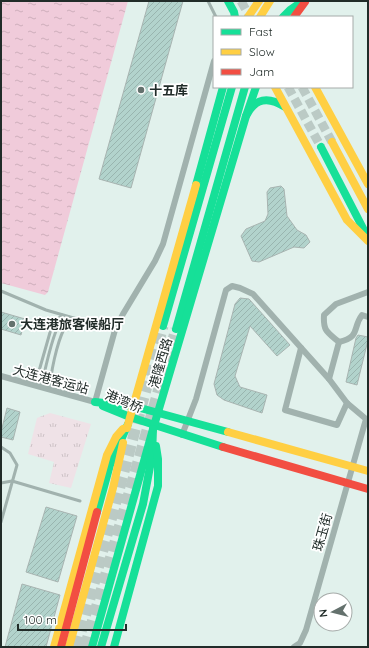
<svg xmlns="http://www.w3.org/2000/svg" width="369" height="648" font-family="Quicksand,'Noto Sans SC',sans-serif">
	<defs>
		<pattern id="grass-tufts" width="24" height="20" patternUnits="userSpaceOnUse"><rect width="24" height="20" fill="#efe2e7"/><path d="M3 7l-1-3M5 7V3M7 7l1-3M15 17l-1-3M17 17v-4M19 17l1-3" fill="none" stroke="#cdc2c6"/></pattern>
		<pattern id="water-ripples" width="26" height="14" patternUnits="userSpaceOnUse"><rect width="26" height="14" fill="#f0cbda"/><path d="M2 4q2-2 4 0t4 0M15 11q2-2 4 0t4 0" fill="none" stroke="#ceaebb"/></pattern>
		<pattern id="building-hatch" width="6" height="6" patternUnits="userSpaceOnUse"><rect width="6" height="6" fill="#b2d3cc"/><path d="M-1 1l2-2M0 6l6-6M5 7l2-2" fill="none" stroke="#99b5af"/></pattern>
	</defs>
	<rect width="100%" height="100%" fill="#e1f1ec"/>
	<path fill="url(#grass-tufts)" d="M 50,413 L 91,424 L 71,488 L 49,483 L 54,462 L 28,454 L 37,418 Z"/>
	<path fill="url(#water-ripples)" d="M 1,1 L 128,1 L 48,292 L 45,295 L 1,283 Z"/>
	<g fill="url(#building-hatch)" stroke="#a8b4b1">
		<path d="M 149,1 L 183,1 L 131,188 L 99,179 Z"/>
		<path d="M 281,186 L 284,189 L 287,216 L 297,230 L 306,235 L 310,242 L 304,248 L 294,247 L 259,262 L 252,261 L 241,236 L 246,229 L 265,221 L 268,214 L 267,192 L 270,188 Z"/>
		<path d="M 240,298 L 249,299 L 290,345 L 277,356 L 250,326 L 235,376 L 240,387 L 267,395 L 262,413 L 224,400 L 217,395 L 214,384 L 235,304 Z"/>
		<path d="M 1,312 L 25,319 L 21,335 L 1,329 Z"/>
		<path d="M 358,335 L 368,337 L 368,340 L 357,385 L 346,382 L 356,338 Z"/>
		<path d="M 7,408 L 20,412 L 13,440 L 1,437 L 1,432 Z"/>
		<path d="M 46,507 L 77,516 L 58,582 L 26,572 Z"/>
		<path d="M 22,584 L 60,595 L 46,647 L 5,647 Z"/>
	</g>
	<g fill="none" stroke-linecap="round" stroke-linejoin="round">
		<g stroke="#bbcac5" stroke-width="9" stroke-dasharray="9 4.5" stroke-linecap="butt">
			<path d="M 241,1 L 250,17"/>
			<path d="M 288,87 L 321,147"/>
			<path d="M 302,87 L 332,142"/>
		</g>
		<g stroke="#bbcac5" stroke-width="11" stroke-dasharray="11 5.5" stroke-linecap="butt">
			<path d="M 77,647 L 163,326"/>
			<path d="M 85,647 L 176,329"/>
		</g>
		<g stroke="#a1b2ae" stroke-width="3">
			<path d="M 208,1 L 216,17"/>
			<path d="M 1,291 L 46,310 L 115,330"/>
			<path d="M 35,385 L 51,329 L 55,322 L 62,315"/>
			<path d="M 41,388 C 44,374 52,336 59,325 C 62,322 66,319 69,317"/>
			<path d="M 51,389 C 49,375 58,341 64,329 C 67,324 71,321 76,319"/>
			<path d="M 1,447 L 10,453 L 17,465 L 1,522"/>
			<path d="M 1,483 L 12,481 L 80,501"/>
		</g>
		<g stroke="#a1b2ae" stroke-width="6">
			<path d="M 339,342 C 361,337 352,328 362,315 L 368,317"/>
			<path d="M 301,348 L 285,410 L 337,425 L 347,403"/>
			<path d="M 1,376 L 95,402 L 115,330 L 123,314 L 155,261 L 163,244 L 214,61"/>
			<path d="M 329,379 L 339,342 C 327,332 323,331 324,315 L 336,304 L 368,292"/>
			<path d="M 182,435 L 196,399 L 226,290 L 232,286 L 240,288 L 253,294 L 329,379 L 347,403 L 366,419 L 306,630 L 300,643 L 294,647"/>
		</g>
		<g stroke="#16e098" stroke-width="8">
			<path d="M 228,1 L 234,12 L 235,17"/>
			<path d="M 283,17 L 290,10 L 303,1"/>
			<path d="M 246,116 C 255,98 268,96 285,107"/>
			<path d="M 321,147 L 368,238"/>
			<path d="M 196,185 L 223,87"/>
			<path d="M 163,326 L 232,87"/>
			<path d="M 176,329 L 245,87"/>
			<path d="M 95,402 L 133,406 L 228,432"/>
			<path d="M 103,406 L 130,417 L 223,447"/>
			<path d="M 97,512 L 110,465 L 128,424"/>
			<path d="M 92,647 L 153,429 L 246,116 L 256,87"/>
			<path d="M 101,647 L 143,504 L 152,456 L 153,429"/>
			<path d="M 114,647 L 158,486 L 158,459 L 156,446"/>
		</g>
		<g stroke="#ffcf43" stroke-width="8">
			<path d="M 248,17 L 259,1"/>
			<path d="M 260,17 L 270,1"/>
			<path d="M 275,87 L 347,220 L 368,241"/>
			<path d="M 315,87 L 368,184"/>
			<path d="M 332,142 L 368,209"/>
			<path d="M 127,428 L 196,185"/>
			<path d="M 54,647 L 107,455 L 116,437 L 123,429"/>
			<path d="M 69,647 L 113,488 L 123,443"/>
		</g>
		<g stroke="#f24e42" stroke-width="8">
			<path d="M 294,17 L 305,2"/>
			<path d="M 61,647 L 97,512"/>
		</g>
		<path stroke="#ffcf43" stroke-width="8" d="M 228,432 L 368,471"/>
		<path stroke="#f24e42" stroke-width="8" d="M 223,447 L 368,489"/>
	</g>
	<g fill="#64716d" stroke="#fff" stroke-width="1.5">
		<circle cx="141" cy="90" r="4"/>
		<circle cx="12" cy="324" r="4"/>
	</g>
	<g text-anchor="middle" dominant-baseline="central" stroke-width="3.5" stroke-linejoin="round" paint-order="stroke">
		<g font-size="13" font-weight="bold" fill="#212c29" stroke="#fff" text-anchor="start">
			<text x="149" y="90">十五库</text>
			<text x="20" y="324">大连港旅客候船厅</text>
		</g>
		<g font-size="13" fill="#212c29" stroke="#fff">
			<text transform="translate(160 363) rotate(-74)">港隆西路</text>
			<text transform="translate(51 379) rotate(15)">大连港客运站</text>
			<text transform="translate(124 401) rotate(22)">港湾桥</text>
			<text transform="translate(322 532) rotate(-74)">珠玉街</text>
		</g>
	</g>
	<rect width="369" height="648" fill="none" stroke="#212c29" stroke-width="4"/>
	<rect x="213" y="16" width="140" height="72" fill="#ffffff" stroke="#a6aba9"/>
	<rect x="221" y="29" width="20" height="6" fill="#16e098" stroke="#a6aba9"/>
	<text x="249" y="36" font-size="12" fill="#212c29">Fast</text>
	<rect x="221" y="49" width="20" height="6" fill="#ffcf43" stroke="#a6aba9"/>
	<text x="249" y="56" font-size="12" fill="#212c29">Slow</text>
	<rect x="221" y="69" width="20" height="6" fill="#f24e42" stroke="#a6aba9"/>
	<text x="249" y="76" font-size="12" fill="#212c29">Jam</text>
	<g transform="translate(333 612) rotate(263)"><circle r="19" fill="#ffffff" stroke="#a6aba9"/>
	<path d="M0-3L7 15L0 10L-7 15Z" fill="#64716d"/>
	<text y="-6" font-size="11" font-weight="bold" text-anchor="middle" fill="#212c29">N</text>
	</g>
	<path d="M18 624v6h108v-6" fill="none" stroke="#212c29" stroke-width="2"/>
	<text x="24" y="624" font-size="12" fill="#212c29" stroke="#ffffff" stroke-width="3" paint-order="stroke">100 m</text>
</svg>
